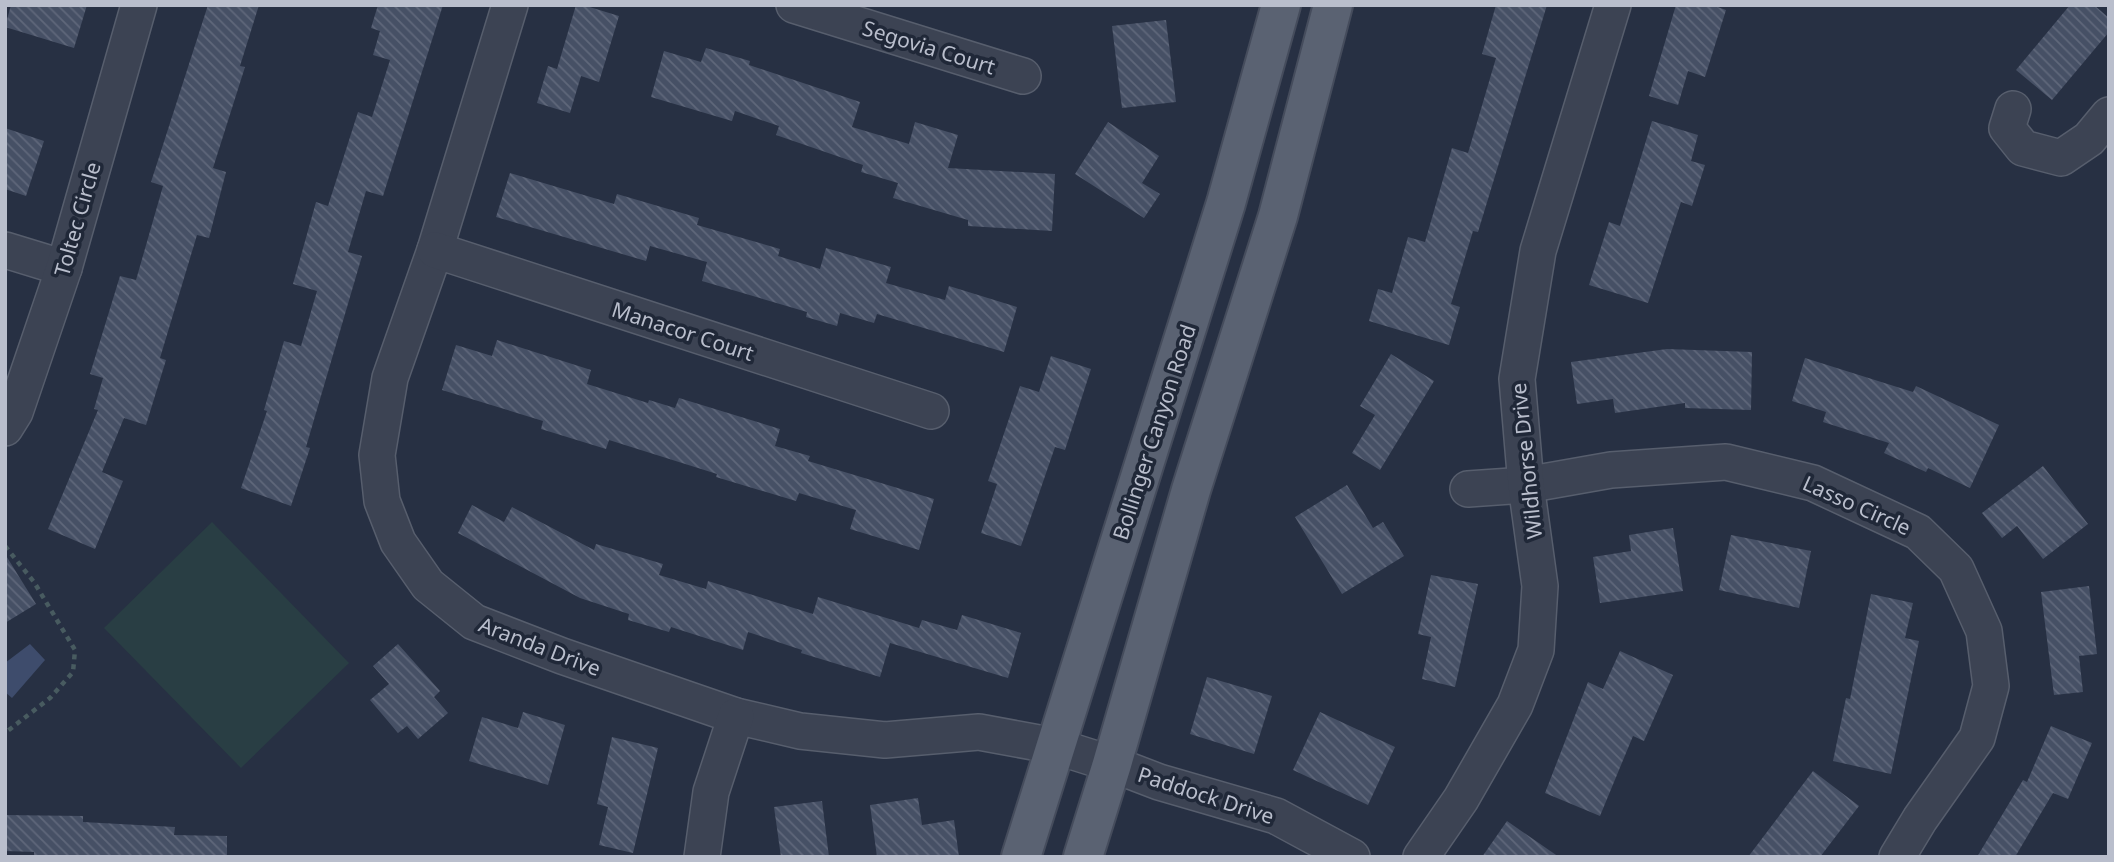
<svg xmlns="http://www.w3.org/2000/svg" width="2114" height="862" font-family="'Noto Sans',sans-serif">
	<defs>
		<pattern id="building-back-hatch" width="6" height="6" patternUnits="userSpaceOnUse" patternTransform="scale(1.75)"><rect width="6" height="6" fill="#465065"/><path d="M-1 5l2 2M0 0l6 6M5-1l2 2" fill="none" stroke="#5f677a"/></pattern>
	</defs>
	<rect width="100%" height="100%" fill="#273043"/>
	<path fill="#293e44" d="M 212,522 L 349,663 L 241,768 L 104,628 Z"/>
	<path fill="#3e4c6c" d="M 30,644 L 45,660 L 12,698 L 5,692 L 5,663 Z"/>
	<g fill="url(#building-back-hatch)">
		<path d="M 11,5 L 87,5 L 74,48 L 5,27 Z"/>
		<path d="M 208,5 L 259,5 L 240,66 L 245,67 L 213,168 L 226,172 L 209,238 L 197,235 L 160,358 L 166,360 L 146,425 L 124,418 L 102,472 L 123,481 L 95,549 L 48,529 L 98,410 L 94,409 L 103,378 L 90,374 L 120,276 L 136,280 L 163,186 L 151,182 Z"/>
		<path d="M 378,5 L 443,5 L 383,196 L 366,191 L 348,252 L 362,256 L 306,447 L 310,448 L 291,506 L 241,488 L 267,411 L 264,410 L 284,341 L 301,346 L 317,291 L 293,284 L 316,202 L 328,206 L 358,112 L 372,117 L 390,60 L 373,55 L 380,31 L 371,28 Z"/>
		<path d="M 576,5 L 583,5 L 619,16 L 599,82 L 581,76 L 570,113 L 537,103 L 548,66 L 557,69 Z"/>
		<path d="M 1496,5 L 1547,5 L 1478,232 L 1473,231 L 1451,304 L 1460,307 L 1449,345 L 1369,321 L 1378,289 L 1392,293 L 1408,237 L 1425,242 L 1452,148 L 1468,153 L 1496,58 L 1482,54 Z"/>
		<path d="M 1676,5 L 1712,5 L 1726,10 L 1705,77 L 1688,71 L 1678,105 L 1649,96 Z"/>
		<path d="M 2070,5 L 2094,5 L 2109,18 L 2109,32 L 2052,100 L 2016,70 Z"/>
		<path d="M 1166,20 L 1176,102 L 1122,108 L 1112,26 Z"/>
		<path d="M 706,48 L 750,61 L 749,65 L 860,102 L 852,127 L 909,144 L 915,122 L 958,135 L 948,168 L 1055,174 L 1052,231 L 968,226 L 968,220 L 893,198 L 898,183 L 861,172 L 863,165 L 776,135 L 779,126 L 735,111 L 732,121 L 651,97 L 664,51 L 701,62 Z"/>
		<path d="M 1652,121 L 1698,135 L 1691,161 L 1705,165 L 1692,206 L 1681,202 L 1648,303 L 1589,285 L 1609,222 L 1620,226 Z"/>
		<path d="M 1108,122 L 1159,156 L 1142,183 L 1160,194 L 1144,218 L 1075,174 Z"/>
		<path d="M 5,128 L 44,141 L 26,196 L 5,189 Z"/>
		<path d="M 510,173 L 614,204 L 617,194 L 699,218 L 697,225 L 780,249 L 778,256 L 820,269 L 826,248 L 891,267 L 886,283 L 945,300 L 949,286 L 1017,307 L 1004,352 L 877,314 L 874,323 L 840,313 L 837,326 L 806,317 L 807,312 L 702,281 L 707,262 L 650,246 L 646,261 L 496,217 Z"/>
		<path d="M 497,340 L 591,370 L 587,384 L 648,403 L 649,400 L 675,408 L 679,398 L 780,429 L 775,446 L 810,456 L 808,461 L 934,499 L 919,550 L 850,529 L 856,510 L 799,493 L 796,501 L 716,477 L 717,474 L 609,440 L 606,449 L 541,429 L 543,421 L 442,390 L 456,345 L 492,356 Z"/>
		<path d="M 1667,349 L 1752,352 L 1751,410 L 1685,408 L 1685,403 L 1615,413 L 1613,399 L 1577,404 L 1571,362 Z"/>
		<path d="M 1391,354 L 1434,381 L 1380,470 L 1352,453 L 1375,415 L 1360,406 Z"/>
		<path d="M 1051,356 L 1091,369 L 1065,450 L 1055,447 L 1021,546 L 981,533 L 997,484 L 988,481 L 1020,386 L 1039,392 Z"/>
		<path d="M 1805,358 L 1913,392 L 1916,386 L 1999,425 L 1970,488 L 1928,468 L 1926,472 L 1884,453 L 1889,443 L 1823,422 L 1826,412 L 1792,401 Z"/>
		<path d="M 2043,466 L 2088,524 L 2043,559 L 2017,526 L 2002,538 L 1982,513 Z"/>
		<path d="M 1347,485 L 1373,528 L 1383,522 L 1404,556 L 1342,594 L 1295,517 Z"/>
		<path d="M 472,505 L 504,522 L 512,507 L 594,550 L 596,544 L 663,564 L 659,575 L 706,589 L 708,581 L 813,614 L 818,597 L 919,628 L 922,620 L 957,630 L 962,615 L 1021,633 L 1008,678 L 890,643 L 880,677 L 801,653 L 802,650 L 748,632 L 743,650 L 671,627 L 669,632 L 628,620 L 629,614 L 580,598 L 458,533 Z"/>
		<path d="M 1673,528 L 1683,591 L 1600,603 L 1593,557 L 1631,551 L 1629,535 Z"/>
		<path d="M 1731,535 L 1811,551 L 1799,608 L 1719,590 Z"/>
		<path d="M 5,554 L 36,604 L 5,623 Z"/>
		<path d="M 1431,575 L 1478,584 L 1455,687 L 1422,679 L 1431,637 L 1418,634 Z"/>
		<path d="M 2089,586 L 2097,654 L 2079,656 L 2083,692 L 2054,695 L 2041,592 Z"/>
		<path d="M 1871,594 L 1913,603 L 1905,638 L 1919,641 L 1891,774 L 1833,761 L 1846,698 L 1850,699 Z"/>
		<path d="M 398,644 L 440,691 L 434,697 L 448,713 L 418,739 L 407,726 L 398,733 L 370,700 L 389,684 L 373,666 Z"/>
		<path d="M 1620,651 L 1673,675 L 1644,741 L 1633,736 L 1600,816 L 1545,793 L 1588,682 L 1603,689 Z"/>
		<path d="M 1207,677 L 1272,696 L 1254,754 L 1190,734 Z"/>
		<path d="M 523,712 L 565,725 L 548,785 L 469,761 L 482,717 L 518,728 Z"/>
		<path d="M 1320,712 L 1395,747 L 1368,805 L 1293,770 Z"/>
		<path d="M 2051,726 L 2092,743 L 2068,799 L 2053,793 L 2015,857 L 1977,857 L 2023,780 L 2027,782 Z"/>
		<path d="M 612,737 L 658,748 L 633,853 L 599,845 L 608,807 L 597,804 Z"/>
		<path d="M 1813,771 L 1859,806 L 1820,857 L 1748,857 Z"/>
		<path d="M 918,798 L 922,825 L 954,820 L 959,857 L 877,857 L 870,805 Z"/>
		<path d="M 822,801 L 829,857 L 781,857 L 774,807 Z"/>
		<path d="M 5,815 L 83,816 L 83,822 L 175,827 L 174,835 L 227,836 L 227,857 L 34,857 L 34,852 L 5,851 Z"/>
		<path d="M 1507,821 L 1559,857 L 1482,857 Z"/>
	</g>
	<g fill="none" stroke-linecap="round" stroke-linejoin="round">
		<g stroke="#575e6d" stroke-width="38">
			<g id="minor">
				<path d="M 510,5 L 435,250 L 390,378 L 377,455 L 382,501 L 398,542 L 428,585 L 474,622 L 562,656 L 736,716 L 800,731 L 885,740 L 979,732 L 1055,746 L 1112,764 L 1159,782 L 1276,816 L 1352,857"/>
				<path d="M 794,5 L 1023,76"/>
				<path d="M 2013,109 L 2007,128 L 2023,148 L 2061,158 L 2089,139 L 2109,115"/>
				<path d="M 5,250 L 64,268"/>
				<path d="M 435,250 L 931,411"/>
				<path d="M 5,428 L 15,412 L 64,268 L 139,5"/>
				<path d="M 1468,489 L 1526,485 L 1611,470 L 1726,462 L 1813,483 L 1918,532 L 1956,569 L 1984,631 L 1991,686 L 1977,738 L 1920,819 L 1897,857"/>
				<path d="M 702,857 L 711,792 L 736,716"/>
				<path d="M 1421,857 L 1461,799 L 1515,705 L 1536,650 L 1540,586 L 1526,485 L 1517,379 L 1538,251 L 1613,5"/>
			</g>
		</g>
		<g stroke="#454c5c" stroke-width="42">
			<g id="major">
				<path d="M 1021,857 L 1226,203 L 1281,5"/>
				<path d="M 1083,857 L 1112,764 L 1191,490 L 1278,216 L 1333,5"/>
			</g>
		</g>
		<path stroke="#485b60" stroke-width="4.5" stroke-dasharray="5 5" stroke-linecap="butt" d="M 5,546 L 34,582 L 75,650 L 73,672 L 50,698 L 5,733"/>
		<use href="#minor" stroke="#3c4353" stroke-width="35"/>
		<use href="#major" stroke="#5a6272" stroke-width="38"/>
	</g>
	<g text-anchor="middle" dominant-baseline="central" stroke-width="7" stroke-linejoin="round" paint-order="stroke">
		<g font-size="21" fill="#b9becc" stroke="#202838">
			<text transform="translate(929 47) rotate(17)">Segovia Court</text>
			<text transform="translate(77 219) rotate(-74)">Toltec Circle</text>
			<text transform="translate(683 331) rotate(18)">Manacor Court</text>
			<text transform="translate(1154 432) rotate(-72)">Bollinger Canyon Road</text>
			<text transform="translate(1526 461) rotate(-96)">Wildhorse Drive</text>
			<text transform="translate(1857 505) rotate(24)">Lasso Circle</text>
			<text transform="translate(540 646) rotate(21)">Aranda Drive</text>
			<text transform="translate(1206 795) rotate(18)">Paddock Drive</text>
		</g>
	</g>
	<rect width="2114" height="862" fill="none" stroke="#b9becc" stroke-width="14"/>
</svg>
